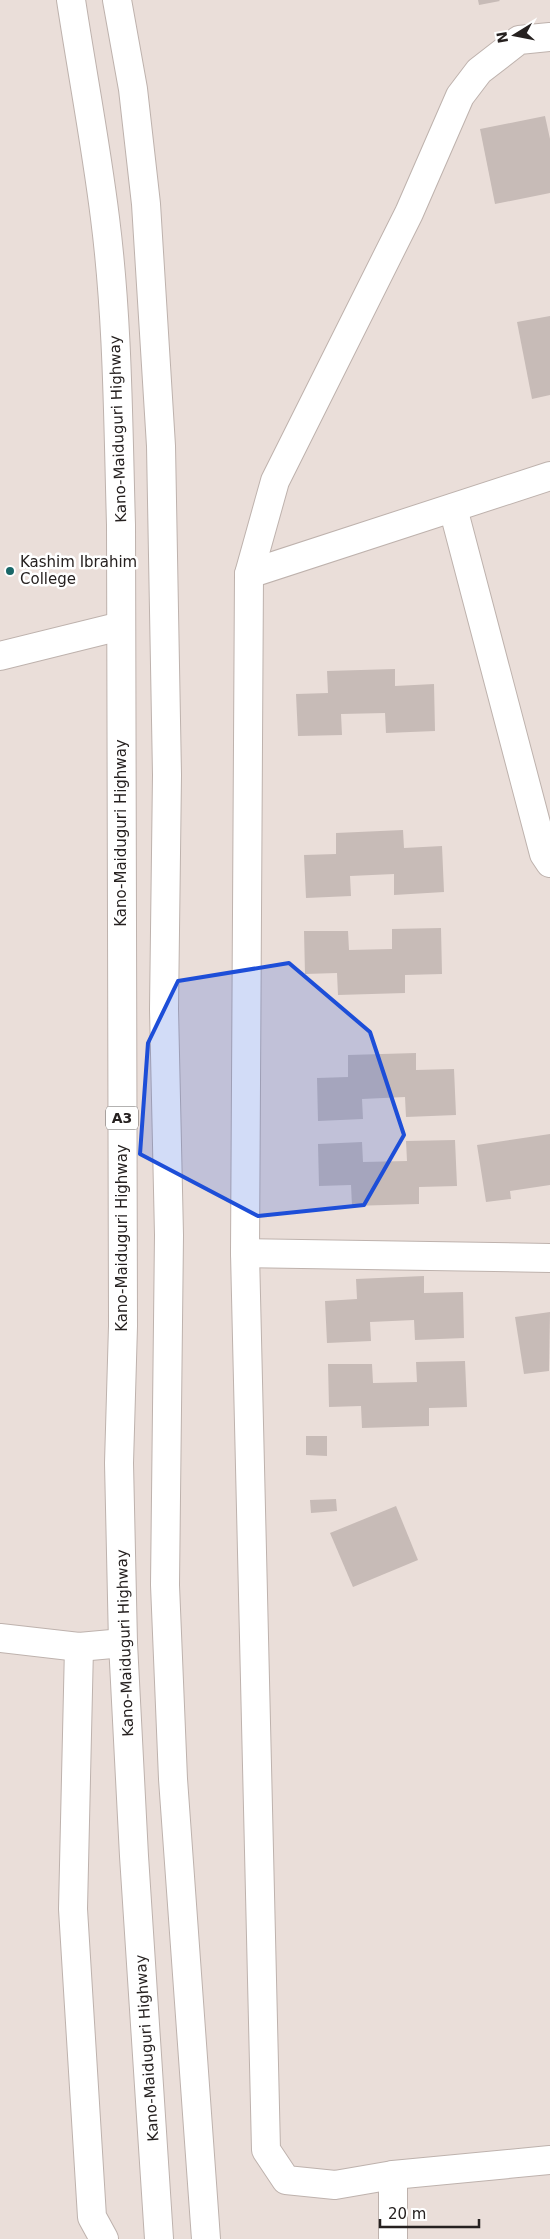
<svg xmlns="http://www.w3.org/2000/svg" width="550" height="2239" font-family="'DejaVu Sans',sans-serif">
	<rect width="100%" height="100%" fill="#eaded9"/>
	<g fill="#c7bbb7">
		<path d="M 478,0 L 499,0 L 500,1 L 479,5 Z"/>
		<path d="M 545,116 L 550,139 L 550,193 L 495,204 L 480,129 Z"/>
		<path d="M 550,316 L 550,395 L 532,399 L 517,322 Z"/>
		<path d="M 395,669 L 395,686 L 434,684 L 435,731 L 386,733 L 385,713 L 341,714 L 342,735 L 298,736 L 296,694 L 328,693 L 327,671 Z"/>
		<path d="M 403,830 L 404,848 L 442,846 L 444,892 L 394,895 L 394,874 L 350,876 L 351,896 L 306,898 L 304,855 L 336,854 L 336,833 Z"/>
		<path d="M 441,928 L 442,974 L 405,975 L 405,993 L 338,995 L 337,973 L 305,974 L 304,931 L 348,931 L 349,950 L 392,949 L 392,929 Z"/>
		<path d="M 416,1053 L 416,1070 L 454,1069 L 456,1115 L 406,1117 L 405,1097 L 362,1099 L 363,1119 L 318,1121 L 317,1078 L 348,1077 L 348,1055 Z"/>
		<path d="M 550,1134 L 550,1185 L 510,1191 L 511,1199 L 486,1202 L 477,1145 Z"/>
		<path d="M 455,1140 L 457,1186 L 419,1187 L 419,1204 L 352,1206 L 351,1185 L 319,1186 L 318,1144 L 362,1142 L 363,1162 L 407,1161 L 406,1141 Z"/>
		<path d="M 424,1276 L 424,1293 L 463,1292 L 464,1338 L 415,1340 L 414,1320 L 370,1322 L 371,1341 L 327,1343 L 325,1301 L 357,1299 L 356,1279 Z"/>
		<path d="M 550,1312 L 549,1371 L 524,1374 L 515,1317 Z"/>
		<path d="M 465,1361 L 467,1407 L 429,1408 L 429,1426 L 362,1428 L 361,1406 L 329,1407 L 328,1364 L 372,1364 L 373,1383 L 417,1382 L 416,1362 Z"/>
		<path d="M 306,1436 L 327,1436 L 327,1456 L 306,1455 Z"/>
		<path d="M 336,1499 L 337,1511 L 311,1513 L 310,1500 Z"/>
		<path d="M 396,1506 L 418,1560 L 353,1587 L 330,1533 Z"/>
	</g>
	<g fill="none" stroke-linecap="round" stroke-linejoin="round">
		<g stroke="#beb2ad" stroke-width="30">
			<g id="street">
				<path d="M 550,37 L 519,40 L 479,71 L 460,96 L 409,213 L 275,481 L 249,574 L 245,1253 L 266,2150 L 286,2180 L 335,2185 L 393,2175 L 550,2160"/>
				<path d="M 453,508 L 544,854 L 550,863"/>
				<path d="M 249,574 L 550,476"/>
				<path d="M 0,656 L 121,626"/>
				<path d="M 245,1253 L 550,1258"/>
				<path d="M 0,1638 L 79,1647 L 123,1643"/>
				<path d="M 79,1647 L 73,1909 L 92,2217 L 104,2239"/>
				<path d="M 393,2239 L 393,2175"/>
			</g>
		</g>
		<g stroke="#beb2ad" stroke-width="30">
			<g id="highway">
				<path d="M 71,0 C 82,72 96,145 105,218 C 118,320 118,423 121,525 L 123,1326 L 119,1463 L 123,1643 L 134,1856 L 159,2239"/>
				<path d="M 117,0 L 133,89 L 146,204 L 161,446 L 167,775 L 164,1009 L 169,1235 L 165,1585 L 173,1779 L 206,2239"/>
			</g>
		</g>
		<use href="#street" stroke="#fff" stroke-width="28"/>
		<use href="#highway" stroke="#fff" stroke-width="28"/>
	</g>
	<path fill="#1d4ed8" fill-opacity="0.2" stroke="#1d4ed8" stroke-width="4" stroke-linejoin="round" d="M 289,963 L 370,1032 L 404,1135 L 364,1205 L 258,1216 L 140,1154 L 148,1043 L 178,981 Z"/>
	<circle fill="#196768" stroke="#fff" stroke-width="2" cx="10" cy="571" r="5"/>
	<g text-anchor="middle" dominant-baseline="central" stroke-width="5" stroke-linejoin="round" paint-order="stroke">
		<rect fill="#fff" stroke="#676463" stroke-width="1" x="106" y="1106.5" width="32" height="23" rx="4"/>
		<g font-size="14" font-weight="bold" fill="#262120">
			<text x="122" y="1118">A3</text>
		</g>
		<g font-size="15" fill="#262120" stroke="#fff">
			<text transform="translate(118 429) rotate(-92)">Kano-Maiduguri Highway</text>
			<text transform="translate(121 833) rotate(-90)">Kano-Maiduguri Highway</text>
			<text transform="translate(122 1238) rotate(-90)">Kano-Maiduguri Highway</text>
			<text transform="translate(125 1643) rotate(-92)">Kano-Maiduguri Highway</text>
			<text transform="translate(147 2048) rotate(-94)">Kano-Maiduguri Highway</text>
		</g>
		<g font-size="15" fill="#262120" stroke="#fff" text-anchor="start">
			<text x="20" y="562">Kashim Ibrahim<tspan x="20" dy="17">College</tspan></text>
		</g>
	</g>
	<g transform="translate(515 35) rotate(260)" stroke="#ffffff" stroke-width="4" paint-order="stroke">
	<path d="M0-4L9 19L0 12L-9 19Z" fill="#262120"/>
	<text y="-8" font-size="14" font-weight="bold" text-anchor="middle" fill="#262120">N</text>
	</g>
	<path d="M380 2219v8h99v-8" fill="none" stroke="#262120" stroke-width="2.5"/>
	<text x="388" y="2219" font-size="15" fill="#262120" stroke="#ffffff" stroke-width="4" paint-order="stroke">20 m</text>
</svg>
